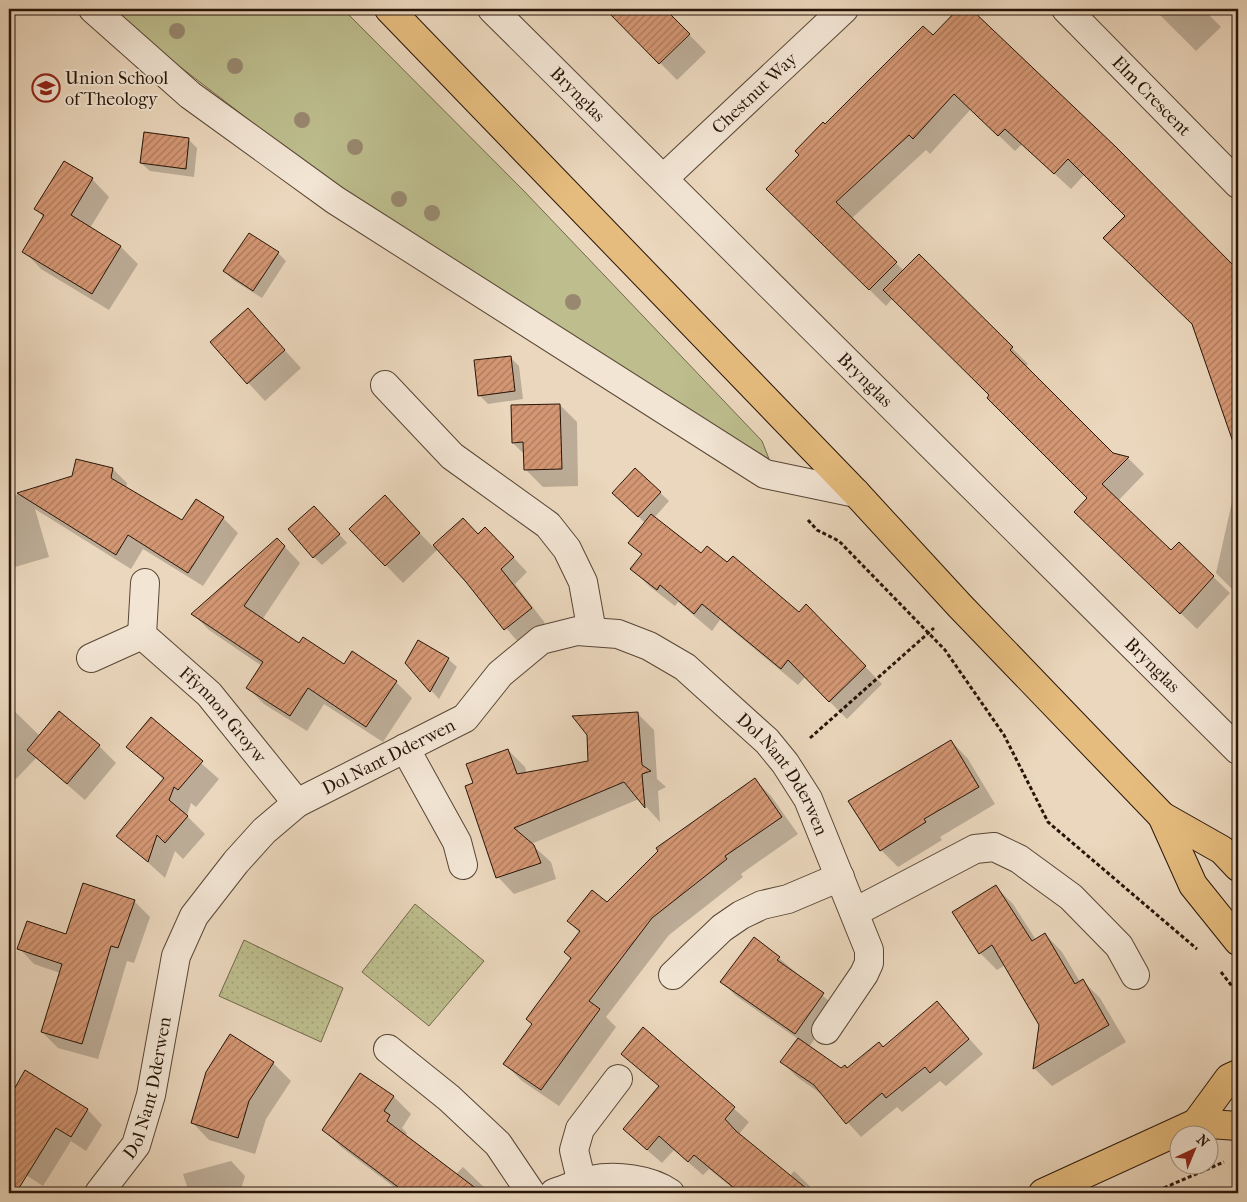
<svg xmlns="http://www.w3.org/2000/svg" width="1247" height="1202" font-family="'IM FELL French Canon',serif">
	<defs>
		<pattern id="park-dots" width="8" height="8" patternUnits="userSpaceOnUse" patternTransform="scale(1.25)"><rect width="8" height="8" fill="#bdbd8d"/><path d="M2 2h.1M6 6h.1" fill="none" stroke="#a2a278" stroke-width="1.8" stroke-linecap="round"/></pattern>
		<pattern id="building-hatch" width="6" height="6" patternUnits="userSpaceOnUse" patternTransform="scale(1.25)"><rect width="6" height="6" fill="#d49774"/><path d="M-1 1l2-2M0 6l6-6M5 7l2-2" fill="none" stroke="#ac7a5d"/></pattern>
	</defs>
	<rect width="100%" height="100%" fill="#ebd7bd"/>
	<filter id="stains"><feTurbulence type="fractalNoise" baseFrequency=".004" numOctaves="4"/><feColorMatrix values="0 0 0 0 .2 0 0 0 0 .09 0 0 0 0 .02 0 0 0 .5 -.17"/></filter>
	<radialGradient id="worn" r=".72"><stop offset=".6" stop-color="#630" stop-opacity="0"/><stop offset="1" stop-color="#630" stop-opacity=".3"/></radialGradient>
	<path fill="#bdbd8d" stroke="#72694a" d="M 105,9 L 343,9 L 524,191 L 762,441 L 769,459 L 647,384 L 327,180 Z"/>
	<g fill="url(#park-dots)" stroke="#72694a">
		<path d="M 415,904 L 484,961 L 429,1026 L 362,972 Z"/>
		<path d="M 244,940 L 343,988 L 321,1042 L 219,996 Z"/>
	</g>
	<g fill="#0003">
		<path d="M 607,9 L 664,9 L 706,52 L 677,80 Z"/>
		<path d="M 960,9 L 969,9 L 1115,148 L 1238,272 L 1238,429 L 1226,417 L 1194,324 L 1126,216 L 1085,174 L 1071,189 L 1022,144 L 1015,151 L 971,109 L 930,154 L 926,150 L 851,219 L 904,271 L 919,256 L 1028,364 L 1025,367 L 1112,454 L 1128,458 L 1144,474 L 1118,501 L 1171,552 L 1179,544 L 1230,593 L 1197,629 L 1092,528 L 1089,498 L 991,396 L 893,298 L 886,306 L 767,189 L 801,155 L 825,126 L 933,37 Z"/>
		<path d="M 1154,9 L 1203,9 L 1221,27 L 1196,51 Z"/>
		<path d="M 189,140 L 197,148 L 194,177 L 150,171 L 141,163 Z"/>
		<path d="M 92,179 L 109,197 L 90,228 L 121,247 L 138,264 L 109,310 L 41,269 L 24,251 L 44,218 L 36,209 Z"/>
		<path d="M 278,253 L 286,261 L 262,298 L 233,280 L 225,271 Z"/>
		<path d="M 248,310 L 301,368 L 265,401 L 212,343 Z"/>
		<path d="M 510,357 L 519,366 L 523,399 L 488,404 L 479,395 Z"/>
		<path d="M 560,405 L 577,422 L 578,486 L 543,487 L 525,469 L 525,455 L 513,443 Z"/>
		<path d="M 113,469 L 127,483 L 126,488 L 182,522 L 223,518 L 238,533 L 203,586 L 143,549 L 131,569 L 35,509 L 49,557 L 15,567 L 9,561 L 9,497 L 73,477 Z"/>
		<path d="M 635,469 L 669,501 L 654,518 L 701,555 L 728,564 L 799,614 L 806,606 L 882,684 L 847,719 L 805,677 L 798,685 L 720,620 L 712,631 L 678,602 L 675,606 L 649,586 L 632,569 L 642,555 L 630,543 L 645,523 L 622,501 Z"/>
		<path d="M 1237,480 L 1238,481 L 1238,595 L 1216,573 Z"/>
		<path d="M 385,497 L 433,547 L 462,520 L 478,536 L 500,543 L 527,572 L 515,584 L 545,623 L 519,643 L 438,549 L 403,583 L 351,529 Z"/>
		<path d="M 323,516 L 347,543 L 322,565 L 314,557 Z"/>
		<path d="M 284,546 L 300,563 L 262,620 L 299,645 L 344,665 L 396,682 L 412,698 L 383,742 L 324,704 L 307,731 L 264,704 L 248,688 L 262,666 L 209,630 L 193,614 Z"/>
		<path d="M 448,659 L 457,667 L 439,699 L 406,663 Z"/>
		<path d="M 9,706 L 40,736 L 99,746 L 116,763 L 85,800 L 36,758 L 16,779 L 9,772 Z"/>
		<path d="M 637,713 L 654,730 L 657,779 L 666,787 L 658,791 L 660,822 L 639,799 L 531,844 L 551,862 L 556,879 L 514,894 L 498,877 L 475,784 L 508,750 L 525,767 L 527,774 L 589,762 Z"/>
		<path d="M 151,719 L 219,779 L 196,807 L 191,803 L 187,816 L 205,834 L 183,859 L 175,851 L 165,878 L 118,835 L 164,780 L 128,746 Z"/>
		<path d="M 951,741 L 968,759 L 995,804 L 940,837 L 942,840 L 898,867 L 881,850 Z"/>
		<path d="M 755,780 L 771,796 L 798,834 L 741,874 L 743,877 L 669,935 L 606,1017 L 616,1027 L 559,1106 L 522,1081 L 505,1064 L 533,1024 L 572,958 L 580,933 L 568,921 L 607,904 L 660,851 Z"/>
		<path d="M 996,887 L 1013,904 L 1036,940 L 1045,934 L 1062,952 L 1080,982 L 1083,981 L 1100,998 L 1126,1042 L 1052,1086 L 1035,1069 L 1040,1025 L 1005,965 L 997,970 L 980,953 Z"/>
		<path d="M 134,901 L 150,917 L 134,963 L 127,961 L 98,1059 L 58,1048 L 42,1032 L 60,973 L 34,964 L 19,948 L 67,936 Z"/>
		<path d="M 779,958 L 837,1008 L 809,1047 L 841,1070 L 848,1069 L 884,1048 L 937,1003 L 983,1054 L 946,1086 L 940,1081 L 902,1112 L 897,1107 L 861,1137 L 824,1096 L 797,1077 L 782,1062 L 798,1039 L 736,996 L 722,982 Z"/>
		<path d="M 643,1029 L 749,1122 L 739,1134 L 790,1176 L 794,1171 L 817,1193 L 739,1193 L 709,1169 L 703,1175 L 674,1150 L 662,1163 L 639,1143 L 624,1129 L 660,1087 L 623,1054 Z"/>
		<path d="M 230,1036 L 273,1063 L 291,1081 L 266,1119 L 255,1154 L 209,1140 L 192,1122 Z"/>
		<path d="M 26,1072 L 88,1110 L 102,1125 L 86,1151 L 71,1141 L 43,1186 L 9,1164 L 9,1100 Z"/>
		<path d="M 360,1075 L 394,1097 L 411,1114 L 402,1128 L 407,1133 L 405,1136 L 455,1175 L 463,1167 L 490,1193 L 402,1193 L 341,1147 L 324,1130 Z"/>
		<path d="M 231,1161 L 245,1176 L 240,1193 L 189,1193 L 183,1174 Z"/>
	</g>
	<g fill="url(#building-hatch)" stroke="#271508">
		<path d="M 605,9 L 665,9 L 690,34 L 659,64 Z"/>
		<path d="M 958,9 L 971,9 L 1116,147 L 1238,270 L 1238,441 L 1233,442 L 1192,324 L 1103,238 L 1125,216 L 1068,159 L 1054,174 L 1005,129 L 998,136 L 954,94 L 913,139 L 909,135 L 836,202 L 897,262 L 869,290 L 766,189 L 799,155 L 795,151 L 823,122 L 825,124 L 923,26 L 933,35 Z"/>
		<path d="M 144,132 L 189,138 L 186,169 L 140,163 Z"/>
		<path d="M 64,161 L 93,178 L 71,215 L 121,246 L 92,294 L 22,252 L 44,215 L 34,209 Z"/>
		<path d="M 249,233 L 279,252 L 253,291 L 223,271 Z"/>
		<path d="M 919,254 L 1013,347 L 1010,350 L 1113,453 L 1129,457 L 1102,484 L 1171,550 L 1179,542 L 1214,576 L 1180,614 L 1074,512 L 1087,498 L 987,398 L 989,395 L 883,290 Z"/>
		<path d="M 248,308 L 285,350 L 247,384 L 210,342 Z"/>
		<path d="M 511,356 L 515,391 L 478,396 L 474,360 Z"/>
		<path d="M 560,404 L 562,469 L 524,470 L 523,442 L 512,443 L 511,405 Z"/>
		<path d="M 76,459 L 113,468 L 111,478 L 182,520 L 196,499 L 224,517 L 188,573 L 128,535 L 116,555 L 17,493 L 72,476 Z"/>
		<path d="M 635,468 L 661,492 L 638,517 L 612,493 Z"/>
		<path d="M 385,495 L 420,533 L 385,566 L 349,529 Z"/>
		<path d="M 314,506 L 340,534 L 313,558 L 288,529 Z"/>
		<path d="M 651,514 L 701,553 L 707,546 L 727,562 L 733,556 L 799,612 L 806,604 L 866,666 L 829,702 L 788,660 L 781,669 L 702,604 L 694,614 L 660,585 L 657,590 L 630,569 L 642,554 L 628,543 Z"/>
		<path d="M 463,518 L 478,534 L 485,527 L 514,557 L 501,569 L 532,608 L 504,630 L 466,582 L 433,545 Z"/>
		<path d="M 277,538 L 285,546 L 244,606 L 299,643 L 303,637 L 344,664 L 352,651 L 397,681 L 366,727 L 308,688 L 290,716 L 246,688 L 263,662 L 191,614 Z"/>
		<path d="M 418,640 L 449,658 L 430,692 L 405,663 Z"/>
		<path d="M 59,711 L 100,745 L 67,784 L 27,750 Z"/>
		<path d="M 638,712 L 642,765 L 651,771 L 642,774 L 645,808 L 624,782 L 514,828 L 534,845 L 541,863 L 496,878 L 465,786 L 473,783 L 466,764 L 508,749 L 517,774 L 588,761 L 587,735 L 572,716 Z"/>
		<path d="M 151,717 L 203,761 L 178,790 L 174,787 L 169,800 L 188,816 L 165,843 L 157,835 L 148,862 L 116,836 L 164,778 L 126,747 Z"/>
		<path d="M 951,740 L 979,787 L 924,819 L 926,822 L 880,851 L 848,801 Z"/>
		<path d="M 755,778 L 782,817 L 725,856 L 727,859 L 652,918 L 589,1001 L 600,1009 L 541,1090 L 503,1064 L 532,1024 L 526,1019 L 571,958 L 564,952 L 580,931 L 567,921 L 592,890 L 607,902 L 658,851 L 656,848 Z"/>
		<path d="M 83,883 L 135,900 L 118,948 L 111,946 L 82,1044 L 41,1032 L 62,964 L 17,949 L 27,921 L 66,934 Z"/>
		<path d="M 996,885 L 1032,941 L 1045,933 L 1075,984 L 1083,979 L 1109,1025 L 1033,1069 L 1039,1025 L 992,945 L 979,954 L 952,912 Z"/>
		<path d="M 754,937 L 780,957 L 777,960 L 824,993 L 795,1034 L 720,982 Z"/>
		<path d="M 937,1001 L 969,1039 L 930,1073 L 925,1067 L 886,1098 L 882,1093 L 846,1124 L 814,1085 L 780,1062 L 798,1038 L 841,1068 L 845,1065 L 847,1068 L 879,1042 L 883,1047 Z"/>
		<path d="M 643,1027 L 735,1107 L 725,1119 L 736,1131 L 812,1193 L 740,1193 L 694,1155 L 688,1162 L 659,1136 L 647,1150 L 623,1129 L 659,1086 L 621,1054 Z"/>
		<path d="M 230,1034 L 274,1062 L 249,1101 L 238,1138 L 191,1123 L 206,1072 Z"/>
		<path d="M 25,1070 L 88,1109 L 71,1137 L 56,1128 L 16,1193 L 9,1193 L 9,1098 Z"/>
		<path d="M 360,1073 L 394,1096 L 384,1111 L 390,1115 L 387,1121 L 482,1193 L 406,1193 L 322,1130 Z"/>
	</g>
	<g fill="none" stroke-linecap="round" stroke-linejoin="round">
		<g stroke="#584635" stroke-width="30">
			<g id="minor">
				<path d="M 93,9 L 190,95 L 335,200 L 765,474 L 856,493"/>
				<path id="s1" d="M 492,9 L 1238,750"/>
				<path id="s2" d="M 1066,9 L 1238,184"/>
				<path id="s3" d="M 664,178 L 844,9"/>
				<path d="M 385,385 L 452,456 L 548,525 L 567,549 L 583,582 L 592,632"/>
				<path id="s4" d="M 145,583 L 142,635 L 209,694 L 297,803"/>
				<path d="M 91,658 L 142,635"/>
				<path d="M 405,748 L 457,842 L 463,865"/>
				<path d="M 855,912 L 975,849 L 994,847 L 1019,859 L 1071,897 L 1119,946 L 1135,975"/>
				<path d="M 673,975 L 722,928 L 741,915 L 762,905 L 788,899 L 840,877"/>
				<path d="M 388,1049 L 449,1098 L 498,1144 L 531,1193"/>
				<path d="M 582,1184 L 574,1150 L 580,1129 L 618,1079"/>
				<path id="s5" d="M 99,1193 L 136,1145 L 151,1095 L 176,956 L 194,916 L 236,862 L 264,831 L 297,803 L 465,718 L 500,674 L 541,640 L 577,631 L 618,634 L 649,646 L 685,667 L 767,741 L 785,763 L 808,799 L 869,950 L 869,963 L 864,974 L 826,1030"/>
				<path d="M 554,1193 C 566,1189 579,1183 591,1180 C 616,1175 650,1179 670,1193"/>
			</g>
		</g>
		<g stroke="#271508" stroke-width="30">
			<g id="major">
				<path d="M 389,9 L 856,493 L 960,606 L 1162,816 L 1222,850 L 1238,867"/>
				<path d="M 1162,816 L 1193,885 L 1238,941"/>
				<path d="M 1196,1123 L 1229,1078 L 1238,1074"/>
				<path d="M 1043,1193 L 1196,1123 L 1238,1126"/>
			</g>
		</g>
		<g stroke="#271508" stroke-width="3" stroke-dasharray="4 2.5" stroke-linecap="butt">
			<path d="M 808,520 L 817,530 L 839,541 L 945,650 L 1004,735 L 1048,822 L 1197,949"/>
			<path d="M 810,738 L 934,628"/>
			<path d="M 1221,972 L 1238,994"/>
			<path d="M 1152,1193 L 1224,1162"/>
		</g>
		<use href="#minor" stroke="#f2e5d4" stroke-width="28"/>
		<use href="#major" stroke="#e6bc7e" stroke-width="28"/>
	</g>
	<g fill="#98886f">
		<circle cx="177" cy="31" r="8"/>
		<circle cx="235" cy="66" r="8"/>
		<circle cx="302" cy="120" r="8"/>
		<circle cx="355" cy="147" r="8"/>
		<circle cx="399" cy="199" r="8"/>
		<circle cx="432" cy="213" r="8"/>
		<circle cx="573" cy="302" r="8"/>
	</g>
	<defs>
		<g id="university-ring" transform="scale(1.4375)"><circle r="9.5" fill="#f2e5d4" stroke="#8f2418" stroke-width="1.5"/><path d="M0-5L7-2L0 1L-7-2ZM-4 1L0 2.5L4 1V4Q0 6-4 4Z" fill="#8f2418"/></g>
	</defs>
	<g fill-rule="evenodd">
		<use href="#university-ring" x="46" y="88"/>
	</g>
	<g text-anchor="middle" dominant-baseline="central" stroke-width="4" stroke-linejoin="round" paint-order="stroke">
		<g font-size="18" fill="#271508" stroke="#f2e5d4" text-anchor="start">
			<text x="65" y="78">Union School<tspan x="65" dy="21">of Theology</tspan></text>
		</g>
		<g font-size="18" fill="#271508" stroke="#f2e5d4">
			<text stroke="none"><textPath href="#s1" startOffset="121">Brynglas</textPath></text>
			<text stroke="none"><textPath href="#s3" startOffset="124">Chestnut Way</textPath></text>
			<text stroke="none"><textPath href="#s2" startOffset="122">Elm Crescent</textPath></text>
			<text stroke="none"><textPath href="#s1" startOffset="526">Brynglas</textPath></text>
			<text stroke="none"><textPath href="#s1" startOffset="931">Brynglas</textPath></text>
			<text stroke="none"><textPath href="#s4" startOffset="166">Ffynnon Groyw</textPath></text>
			<text stroke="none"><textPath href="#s5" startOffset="554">Dol Nant Dderwen</textPath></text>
			<text stroke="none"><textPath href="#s5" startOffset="1049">Dol Nant Dderwen</textPath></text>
			<text stroke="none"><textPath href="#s5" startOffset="119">Dol Nant Dderwen</textPath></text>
		</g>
	</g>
	<rect width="1247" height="1202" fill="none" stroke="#ebd7bd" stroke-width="30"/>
	<rect x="10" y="10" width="1227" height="1182" fill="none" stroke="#271508" stroke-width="2.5"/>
	<rect x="15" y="15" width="1217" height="1172" fill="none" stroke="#271508"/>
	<g transform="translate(1194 1150) rotate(44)"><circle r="24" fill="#f2e5d4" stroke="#a19282"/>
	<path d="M0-4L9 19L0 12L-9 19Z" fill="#8f2418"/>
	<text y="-8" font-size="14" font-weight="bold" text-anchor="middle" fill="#271508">N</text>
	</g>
	<rect width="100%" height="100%" filter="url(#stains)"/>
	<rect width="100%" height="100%" fill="url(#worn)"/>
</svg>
